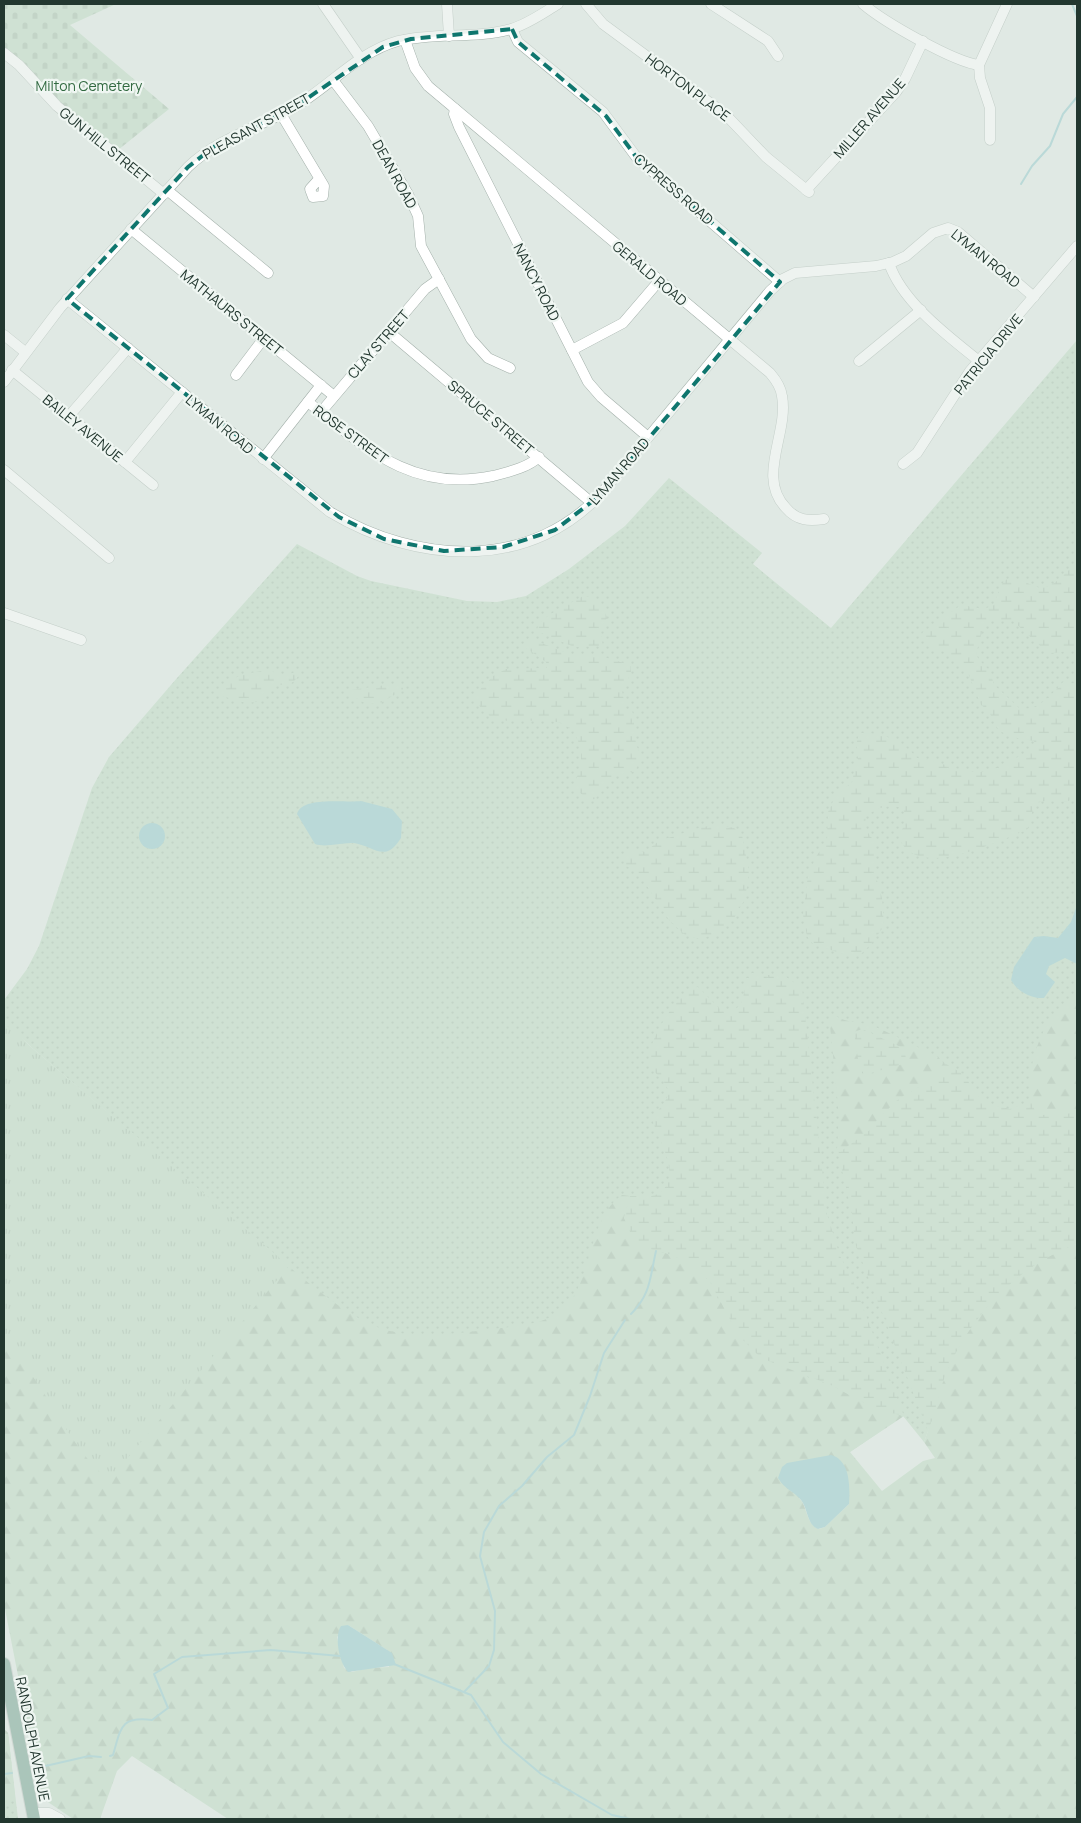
<svg xmlns="http://www.w3.org/2000/svg" width="1081" height="1823" font-family="Manrope,sans-serif">
	<defs>
		<pattern id="grass-dots" width="8" height="8" patternUnits="userSpaceOnUse" patternTransform="scale(1.25)"><rect width="8" height="8" fill="#bad8bf"/><path d="M2 2h.1M6 6h.1" fill="none" stroke="#a0baa4" stroke-width="1.8" stroke-linecap="round"/></pattern>
		<pattern id="forest-firs" width="22" height="20" patternUnits="userSpaceOnUse" patternTransform="scale(1.25)"><rect width="22" height="20" fill="#bad8bf"/><path d="M5 1l3.5 6h-7zM16 11l3.5 6h-7z" fill="#a0baa4"/></pattern>
		<pattern id="wetland-marsh" width="20" height="14" patternUnits="userSpaceOnUse" patternTransform="scale(1.25)"><rect width="20" height="14" fill="#bad8bf"/><path d="M1 5h8M5 5V1M11 12h8M15 12V8" fill="none" stroke="#a0baa4"/></pattern>
		<pattern id="cemetery-stones" width="16" height="16" patternUnits="userSpaceOnUse" patternTransform="scale(1.25)"><rect width="16" height="16" fill="#bad8bf"/><path d="M2 7V4a2 2 0 0 1 4 0v3zM10 15v-3a2 2 0 0 1 4 0v3z" fill="#a0baa4"/></pattern>
		<pattern id="park-tufts" width="24" height="20" patternUnits="userSpaceOnUse" patternTransform="scale(1.25)"><rect width="24" height="20" fill="#bad8bf"/><path d="M3 7l-1-3M5 7V3M7 7l1-3M15 17l-1-3M17 17v-4M19 17l1-3" fill="none" stroke="#a0baa4"/></pattern>
	</defs>
	<rect width="100%" height="100%" fill="#e0e9e4"/>
	<g fill="url(#grass-dots)">
		<path d="M 1077,340 L 1077,1244 L 1074,1245 L 934,1415 L 924,1442 L 903,1416 L 850,1452 L 683,1605 L 31,1047 C 22,1037 13,1033 4,1024 L 4,1000 L 27,969 L 39,946 L 92,788 L 109,757 L 177,678 L 297,544 L 357,576 L 371,581 L 467,601 L 497,602 L 526,596 L 569,569 L 625,526 L 669,478 L 762,553 L 753,564 L 831,628 Z"/>
		<path d="M 4,1729 L 8,1733 L 18,1819 L 4,1819 Z"/>
	</g>
	<g fill="url(#forest-firs)" fill-rule="evenodd">
		<path d="M 1077,994 L 1077,1113 C 1066,1114 1046,1119 1036,1112 C 1030,1107 1031,1100 1030,1094 C 1027,1060 1046,1010 1077,994 Z"/>
		<path d="M 833,1014 C 846,1024 858,1021 873,1026 C 895,1035 917,1047 938,1057 L 943,1062 C 934,1085 915,1086 897,1101 C 877,1118 864,1138 840,1153 L 837,1149 L 839,1116 L 829,1015 ZM 854,1032 L 871,1032 L 881,1038 L 881,1072 L 864,1075 L 862,1073 Z"/>
		<path d="M 106,1111 C 159,1155 212,1200 264,1245 C 293,1270 342,1314 377,1327 C 410,1340 451,1334 486,1330 C 507,1327 536,1326 555,1315 C 595,1292 584,1221 622,1195 L 630,1196 L 624,1218 L 649,1249 L 669,1254 L 693,1265 L 710,1282 L 718,1299 L 809,1378 L 831,1385 L 876,1409 L 904,1416 L 850,1452 L 882,1491 L 923,1461 L 935,1458 L 924,1442 C 933,1418 938,1393 948,1369 C 971,1314 1020,1264 1077,1244 L 1077,1819 L 228,1819 L 132,1756 L 117,1771 L 100,1819 L 73,1819 L 42,1798 L 4,1604 L 4,1135 ZM 825,1456 L 848,1478 L 849,1504 L 825,1527 L 819,1529 C 806,1525 808,1508 800,1499 C 791,1489 777,1487 780,1472 L 797,1461 L 811,1461 ZM 348,1625 L 387,1650 L 389,1667 L 368,1668 L 352,1672 L 344,1668 L 337,1637 Z"/>
		<path d="M 4,1729 L 8,1733 L 15,1796 L 4,1803 Z"/>
	</g>
	<g fill="url(#wetland-marsh)">
		<path d="M 1077,563 L 1074,583 L 1077,590 L 1077,649 L 1049,654 L 1012,620 L 992,620 L 983,628 L 976,654 L 979,660 L 990,671 L 994,685 L 1019,708 C 1038,712 1051,695 1063,682 L 1077,684 L 1077,797 C 1062,808 1041,794 1034,807 C 1031,813 1030,823 1027,830 C 998,840 912,885 898,834 C 907,825 907,819 903,808 C 888,804 878,807 866,816 C 864,826 867,834 875,841 L 876,877 L 882,898 L 884,926 L 871,944 L 862,953 L 849,956 L 813,944 L 807,936 L 803,915 L 808,875 L 817,855 L 827,842 L 828,812 L 835,797 L 853,781 C 853,774 854,771 857,765 C 861,754 852,743 861,733 C 884,732 902,741 917,758 C 942,760 966,778 990,770 C 996,768 1002,764 1008,761 C 1018,757 1028,754 1035,746 L 1034,741 L 1017,738 L 999,731 L 988,710 L 981,705 L 968,673 L 945,652 L 928,646 L 922,633 L 961,605 L 984,609 L 994,605 C 996,599 998,592 1001,586 C 1012,565 1031,592 1046,587 C 1059,583 1067,570 1077,563 Z"/>
		<path d="M 583,596 C 596,597 604,606 607,618 L 600,630 L 603,646 L 574,647 L 537,631 C 537,617 572,603 583,596 Z"/>
		<path d="M 529,638 L 572,655 L 600,656 L 631,665 L 631,673 L 622,691 L 626,709 L 632,711 L 633,714 L 636,745 L 642,756 L 635,771 L 615,776 L 595,799 L 588,800 L 575,788 C 576,776 582,766 581,754 C 574,687 490,752 475,695 L 493,676 L 506,669 L 547,668 L 546,662 L 526,648 L 525,642 Z"/>
		<path d="M 271,670 L 281,678 L 300,670 C 295,690 282,681 271,688 C 265,691 261,697 256,702 L 246,703 L 222,696 L 219,690 C 231,675 252,672 271,670 Z"/>
		<path d="M 393,684 L 403,686 L 403,690 L 378,704 L 365,703 L 344,691 Z"/>
		<path d="M 720,825 L 734,828 L 742,835 L 749,872 L 745,899 L 734,918 L 712,935 L 700,939 L 685,935 L 669,920 L 640,875 L 624,864 C 625,849 632,849 645,852 L 659,841 L 702,827 Z"/>
		<path d="M 752,973 L 786,977 L 802,988 L 827,1214 L 840,1256 L 853,1281 L 904,1416 L 876,1409 L 831,1385 L 761,1358 L 739,1336 L 710,1282 L 693,1265 L 669,1254 L 649,1249 L 634,1241 L 624,1218 L 630,1196 L 651,1196 L 659,1194 C 684,1174 657,1140 652,1118 C 657,1110 668,1102 668,1092 C 668,1080 651,1074 649,1060 C 647,1042 679,989 698,987 L 723,1012 C 746,1011 743,995 746,978 Z"/>
		<path d="M 862,1029 L 903,1048 L 906,1058 L 903,1064 L 864,1075 L 858,1059 L 854,1032 Z"/>
		<path d="M 943,1062 L 963,1074 L 978,1096 L 988,1104 L 1010,1109 L 1031,1101 L 1035,1111 L 1042,1115 L 1077,1113 L 1077,1244 C 1020,1264 972,1314 948,1369 C 939,1389 936,1411 928,1431 L 855,1243 L 852,1213 L 837,1149 L 840,1152 L 871,1129 L 896,1101 L 932,1079 L 939,1073 Z"/>
	</g>
	<path fill="url(#cemetery-stones)" d="M 4,4 L 116,4 L 70,25 L 169,109 L 118,150 L 65,109 L 4,48 Z"/>
	<path fill="url(#park-tufts)" d="M 4,1024 L 17,1033 L 31,1047 L 289,1266 L 109,1480 C 66,1446 46,1381 4,1342 Z"/>
	<g fill="#8dc6c9">
		<path d="M 361,801 L 392,809 L 402,821 L 401,838 C 385,864 374,846 354,843 C 341,842 327,848 315,844 L 297,814 C 302,796 344,803 361,801 Z"/>
		<circle cx="152" cy="836" r="13"/>
		<path d="M 1077,905 L 1077,964 L 1065,958 L 1049,966 L 1046,974 L 1055,982 L 1044,998 C 1031,999 1017,991 1011,980 L 1014,967 L 1034,937 L 1044,936 L 1058,938 L 1071,922 Z"/>
		<path d="M 831,1455 C 851,1460 850,1489 849,1504 L 825,1527 L 818,1529 C 807,1525 808,1509 801,1500 C 794,1491 785,1490 778,1478 L 782,1467 L 787,1463 Z"/>
		<path d="M 348,1625 L 392,1653 L 396,1665 L 348,1672 C 339,1663 334,1636 341,1626 Z"/>
	</g>
	<g fill="none" stroke-linecap="round" stroke-linejoin="round">
		<g stroke="#8dc6c9" stroke-width="2">
			<path d="M 1072,4 L 1077,16"/>
			<path d="M 1021,184 L 1032,166 L 1050,146 L 1063,114 L 1077,97"/>
			<path d="M 631,1314 C 651,1294 650,1277 656,1251"/>
			<path d="M 394,1664 L 471,1695 L 503,1742 L 541,1774 L 612,1815 L 630,1819"/>
			<path d="M 464,1692 L 489,1666 L 494,1650 L 495,1611 L 480,1556 L 484,1532 L 499,1506 L 522,1486 L 547,1457 L 574,1435 L 590,1396 L 604,1353 L 625,1320"/>
			<path d="M 110,1756 L 113,1755 C 121,1728 120,1716 152,1720 L 168,1708 L 154,1674 L 182,1657 L 271,1650 L 340,1656"/>
			<path d="M 41,1767 L 89,1756 L 101,1757"/>
			<path d="M 4,1774 L 12,1773"/>
		</g>
		<g stroke="#a3b0aa" stroke-width="11">
			<g id="minor">
				<path d="M 323,4 L 361,59"/>
				<path d="M 447,4 L 449,36"/>
				<path d="M 586,4 L 603,24 L 725,114 L 766,157 L 809,192"/>
				<path d="M 711,4 L 768,41 L 778,56"/>
				<path d="M 863,4 C 884,22 954,62 979,65"/>
				<path d="M 512,29 L 518,42 L 603,112 L 637,158 L 780,282"/>
				<path d="M 405,40 L 415,68 L 428,86 L 770,373 C 776,380 781,387 782,396 C 789,433 756,477 786,508 C 797,521 809,521 824,519"/>
				<path d="M 4,53 L 19,65 L 57,106 L 164,194"/>
				<path d="M 333,80 L 368,126 L 408,194 L 418,216 L 421,246 L 471,339 L 488,358 L 510,368"/>
				<path d="M 455,109 L 454,114 L 459,127 L 588,382 L 601,397 L 648,437"/>
				<path d="M 281,114 L 324,186 L 323,196 L 313,197 L 310,189 L 319,179"/>
				<path d="M 990,140 L 990,108 L 980,78 L 979,65 L 1007,4"/>
				<path d="M 167,190 L 268,273"/>
				<path d="M 806,190 L 896,92 L 905,79 L 923,41"/>
				<path d="M 131,229 L 334,396"/>
				<path d="M 889,263 C 902,302 948,336 979,361"/>
				<path d="M 67,299 L 330,512 C 418,565 534,572 606,488 L 770,291 L 783,279 L 795,273 L 876,266 L 893,262 L 906,256 L 933,233 L 948,228 L 958,232 L 1034,297"/>
				<path d="M 389,332 L 592,503"/>
				<path d="M 4,335 L 25,352"/>
				<path d="M 572,350 L 623,323 L 659,281"/>
				<path d="M 859,361 L 921,310"/>
				<path d="M 12,370 L 153,485"/>
				<path d="M 236,375 L 264,338"/>
				<path d="M 4,382 L 60,308 L 188,167 C 218,138 258,128 293,108 C 329,87 358,52 398,41 C 435,32 475,39 511,29 C 528,24 543,13 558,4"/>
				<path d="M 308,402 C 366,448 412,493 493,476 C 508,472 527,468 539,457"/>
				<path d="M 321,412 L 425,289 L 439,279"/>
				<path d="M 69,416 L 128,348"/>
				<path d="M 263,459 L 321,385"/>
				<path d="M 125,462 L 182,392"/>
				<path d="M 903,464 L 917,453 L 970,371 L 1077,246"/>
				<path d="M 4,470 L 109,558"/>
				<path d="M 4,613 L 81,640"/>
				<path d="M 32,1813 L 49,1813 L 60,1819"/>
			</g>
		</g>
		<g stroke="#bdc3c1" stroke-width="14">
			<path id="major" d="M 4,1664 L 34,1819"/>
		</g>
		<use href="#minor" stroke="#fff" stroke-width="10"/>
		<use href="#major" stroke="#699a87" stroke-width="12"/>
	</g>
	<path d="M0 0H1081V1823H0ZM 512,29 L 518,42 L 606,116 L 637,158 L 780,282 L 602,494 L 555,530 L 503,547 L 444,551 L 384,539 L 339,517 L 67,299 L 188,167 L 215,146 L 293,108 L 383,47 L 411,39 Z" fill="#e0e9e4" fill-opacity=".55" fill-rule="evenodd"/>
	<path fill="none" stroke="#0f766e" stroke-width="4" stroke-dasharray="10 6" stroke-linejoin="round" d="M 512,29 L 518,42 L 606,116 L 637,158 L 780,282 L 602,494 L 555,530 L 503,547 L 444,551 L 384,539 L 339,517 L 67,299 L 188,167 L 215,146 L 293,108 L 383,47 L 411,39 Z"/>
	<g text-anchor="middle" dominant-baseline="central" stroke-width="4.5" stroke-linejoin="round" paint-order="stroke">
		<g font-size="14" fill="#316940" stroke="#eff6f2">
			<text x="89" y="85">Milton Cemetery</text>
		</g>
		<g font-size="14" fill="#22372f" stroke="#eff6f2">
			<text transform="translate(688 87) rotate(37)">HORTON PLACE</text>
			<text transform="translate(869 118) rotate(-49)">MILLER AVENUE</text>
			<text transform="translate(256 126) rotate(-29)">PLEASANT STREET</text>
			<text transform="translate(105 145) rotate(39)">GUN HILL STREET</text>
			<text transform="translate(395 174) rotate(61)">DEAN ROAD</text>
			<text transform="translate(674 189) rotate(41)">CYPRESS ROAD</text>
			<text transform="translate(986 258) rotate(39)">LYMAN ROAD</text>
			<text transform="translate(650 273) rotate(40)">GERALD ROAD</text>
			<text transform="translate(537 282) rotate(63)">NANCY ROAD</text>
			<text transform="translate(232 312) rotate(39)">MATHAURS STREET</text>
			<text transform="translate(378 344) rotate(-49)">CLAY STREET</text>
			<text transform="translate(988 354) rotate(-51)">PATRICIA DRIVE</text>
			<text transform="translate(491 417) rotate(40)">SPRUCE STREET</text>
			<text transform="translate(220 424) rotate(40)">LYMAN ROAD</text>
			<text transform="translate(83 428) rotate(39)">BAILEY AVENUE</text>
			<text transform="translate(351 434) rotate(36)">ROSE STREET</text>
			<text transform="translate(619 471) rotate(-49)">LYMAN ROAD</text>
			<text transform="translate(33 1739) rotate(79)">RANDOLPH AVENUE</text>
		</g>
	</g>
	<rect width="1081" height="1823" fill="none" stroke="#22372f" stroke-width="10"/>
</svg>
